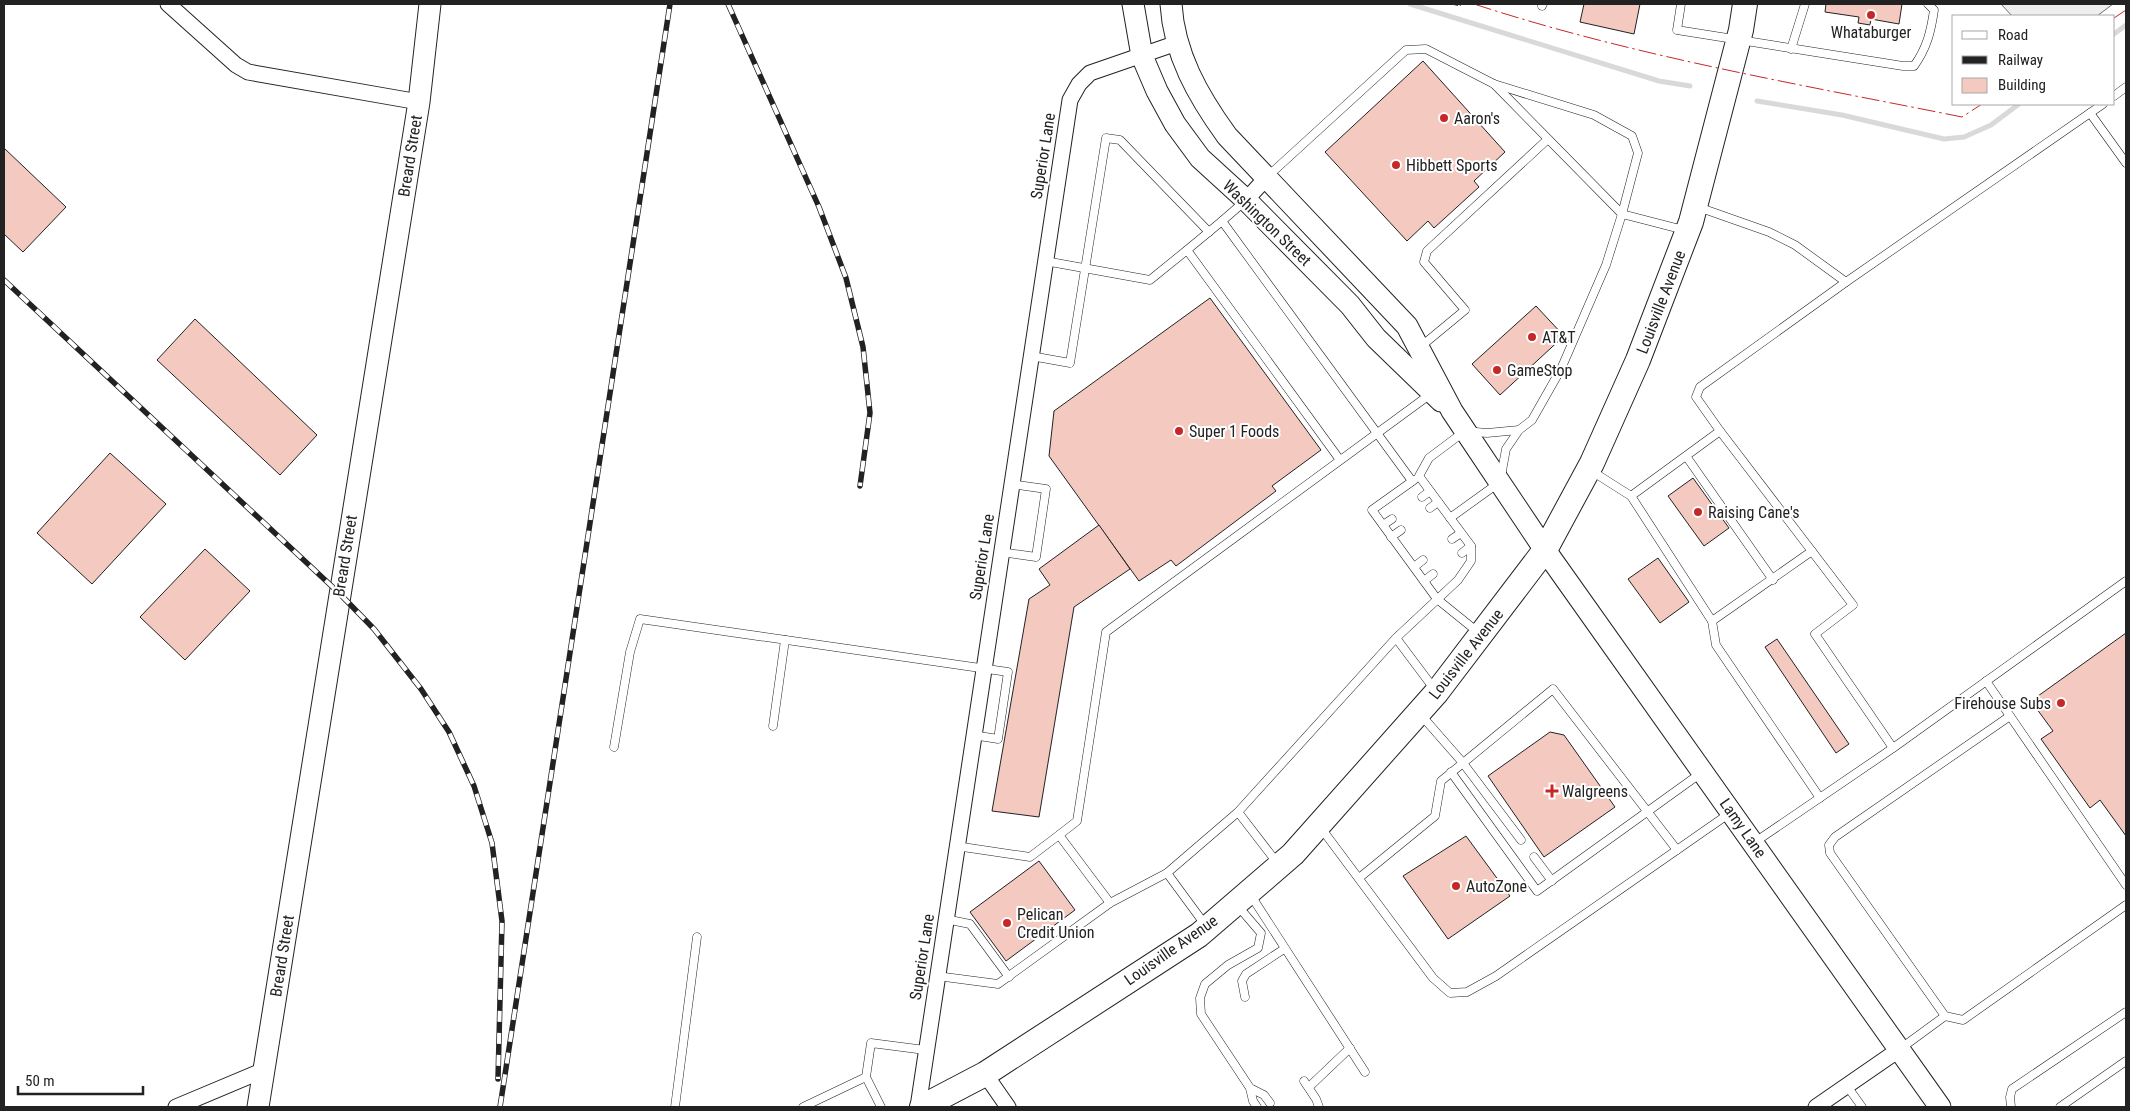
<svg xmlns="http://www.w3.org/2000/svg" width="2130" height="1111" font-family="'Roboto Condensed',sans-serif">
	<rect width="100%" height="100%" fill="#fff"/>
	<path fill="#eee" stroke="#6f6f6f" d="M 2001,4 L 2113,4 L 2097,16 L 2012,16 Z"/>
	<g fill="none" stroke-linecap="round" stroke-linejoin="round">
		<g stroke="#d9d9d9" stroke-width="5">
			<path d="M 1410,4 L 1659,81 L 1690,86"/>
			<path d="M 2114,34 L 2126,25"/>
			<path d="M 1757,101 L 1842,115 L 1944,139 L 1964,137 L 1991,125 L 2019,104"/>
		</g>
	</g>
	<g fill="#f3c9c0" stroke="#222">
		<path d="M 1584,4 L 1640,4 L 1634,34 L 1580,22 Z"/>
		<path d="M 1826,4 L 1902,4 L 1899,24 L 1871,19 L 1870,25 L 1858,23 L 1859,17 L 1825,12 Z"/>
		<path d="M 1423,61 L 1505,152 L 1474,181 L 1479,187 L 1434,228 L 1428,221 L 1407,241 L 1325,152 Z"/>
		<path d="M 4,148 L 66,207 L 23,252 L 4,234 Z"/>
		<path d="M 1210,298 L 1321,450 L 1272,486 L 1276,491 L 1176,566 L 1171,560 L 1139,581 L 1049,456 L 1054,411 Z"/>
		<path d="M 1536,306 L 1564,336 L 1500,395 L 1472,364 Z"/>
		<path d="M 195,319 L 317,435 L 280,475 L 157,360 Z"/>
		<path d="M 110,453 L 166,504 L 92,584 L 37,533 Z"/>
		<path d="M 1693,478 L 1729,528 L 1704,546 L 1668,496 Z"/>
		<path d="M 1099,525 L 1130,569 L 1074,607 L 1039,817 L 992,811 L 1029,599 L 1050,585 L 1039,569 Z"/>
		<path d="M 205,549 L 250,591 L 185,660 L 140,617 Z"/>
		<path d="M 1658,558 L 1689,602 L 1660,623 L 1628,579 Z"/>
		<path d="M 2126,633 L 2126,836 L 2100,800 L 2090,808 L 2041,739 L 2053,731 L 2031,701 Z"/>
		<path d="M 1777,639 L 1849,744 L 1836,753 L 1765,647 Z"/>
		<path d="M 1550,732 L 1564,735 L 1615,807 L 1544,857 L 1488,776 Z"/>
		<path d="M 1466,836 L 1510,896 L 1448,939 L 1403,876 Z"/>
		<path d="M 1039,861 L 1075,910 L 1006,961 L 970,912 Z"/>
	</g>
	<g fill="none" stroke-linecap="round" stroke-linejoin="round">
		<g stroke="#222" stroke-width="9">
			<g id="lane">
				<path d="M 1681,4 L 1677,30 L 1903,66 L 1914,66 C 1927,48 1931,31 1934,10 L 1928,4"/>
				<path d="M 1542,6 L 1543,4"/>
				<path d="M 1791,49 L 1805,4"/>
				<path d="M 2114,96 L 2126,87"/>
				<path d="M 2090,113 L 2103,104"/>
				<path d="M 1267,177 L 1406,50 L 1426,49 L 1494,84 L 1622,214 L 1684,230"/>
				<path d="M 1698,207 L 1769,232 L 1795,245 L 1846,282 L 2090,113 L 2126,163"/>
				<path d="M 1222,221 L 1245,201"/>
				<path d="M 1045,261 L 1150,280 L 1187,250"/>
				<path d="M 1419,348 L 1465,310 L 1424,262 L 1427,251 L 1548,139"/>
				<path d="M 1031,356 L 1070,363 L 1106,138 L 1120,140 L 1209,232"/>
				<path d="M 1720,431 L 1853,605 L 1815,634 L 1893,748"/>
				<path d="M 1686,456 L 1773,580"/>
				<path d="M 1340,460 L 1187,250 L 1222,221 L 1412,481"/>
				<path d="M 1590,470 L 1631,496 L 1720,431 L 1696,397 L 1700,387 L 1846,282"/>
				<path d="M 1414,480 L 1372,510 L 1437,599 L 1479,633"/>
				<path d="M 1631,496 L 1712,621 L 1716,645 L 1820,798"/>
				<path d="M 1422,497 L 1430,491"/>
				<path d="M 1430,508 L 1438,502"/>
				<path d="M 1450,518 L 1500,482 L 1506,449 L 1519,430 L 1532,420 L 1561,369 L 1606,265 L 1622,214 L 1638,153 L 1632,136 L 1594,115 L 1494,84"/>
				<path d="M 1383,525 L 1392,519"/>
				<path d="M 1391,537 L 1401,530"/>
				<path d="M 1452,539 L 1461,533"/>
				<path d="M 1001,552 L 1036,557 L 1046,489 L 1011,484"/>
				<path d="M 1462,553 L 1471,546"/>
				<path d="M 1414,567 L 1423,560"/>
				<path d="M 1424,581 L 1433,574"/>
				<path d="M 1712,621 L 1812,551"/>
				<path d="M 1396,638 L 1435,690"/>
				<path d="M 1986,681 L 2126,885"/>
				<path d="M 2010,716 L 1835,837 L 1829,845 L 1830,853 L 1945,1016 L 1963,1020 L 2126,905"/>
				<path d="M 773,726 L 785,640"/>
				<path d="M 614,747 L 630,652 L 640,619 L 1008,672 L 998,739 L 973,735"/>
				<path d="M 1451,772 L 1537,891 L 1701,773"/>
				<path d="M 1238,812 L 1278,864"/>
				<path d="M 1321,828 L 1433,978 L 1450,993 L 1467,992 L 1496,976 L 1730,813"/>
				<path d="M 1059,835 L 1077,821 L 1106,632 L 1432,393"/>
				<path d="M 1521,840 L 1463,763 L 1553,689 L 1677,850"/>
				<path d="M 1755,842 L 1893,748 L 2126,581"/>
				<path d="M 956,846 L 1030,857 L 1059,835 L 1110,903"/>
				<path d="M 1534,857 L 1552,881"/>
				<path d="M 1167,873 L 1206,926"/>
				<path d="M 1359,878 L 1435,816 L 1441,781 L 1463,763 L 1421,715"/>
				<path d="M 1250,894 L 1365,1072"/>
				<path d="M 1237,905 L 1261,933 L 1258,948 L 1228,965 L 1205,984 L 1200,998 L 1201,1014 L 1250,1088 L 1264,1095 L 1270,1103"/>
				<path d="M 945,919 L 970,924 L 1009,977"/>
				<path d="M 937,976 L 998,984 L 1110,903 L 1167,873 L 1238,812 L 1396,638 L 1458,580 L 1471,561 L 1471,546 L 1419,476 L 1429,458 L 1465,431 L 1487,433 L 1519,430"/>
				<path d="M 1245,997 L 1242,981 L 1246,974 L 1284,949"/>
				<path d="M 1900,1049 L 1945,1016"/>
				<path d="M 866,1077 L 881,1107"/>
				<path d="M 1304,1081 L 1316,1099 L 1319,1107"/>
				<path d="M 1847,1086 L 1862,1107"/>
				<path d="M 1309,1087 L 1350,1048"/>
				<path d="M 1250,1088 L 1253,1101 L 1257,1107"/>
				<path d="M 675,1107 L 697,937"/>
				<path d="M 803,1107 L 866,1077 L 871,1043 L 925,1050"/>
				<path d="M 2011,1107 L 2010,1097 L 2012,1089 L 2126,1012"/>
				<path d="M 2060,1107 L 2126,1061"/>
			</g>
		</g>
		<g stroke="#222" stroke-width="17">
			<g id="street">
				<path d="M 168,4 L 236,65 L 248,72 L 419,102"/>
				<path d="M 1246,200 L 1267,177"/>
				<path d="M 985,1074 L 1008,1107"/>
				<path d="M 176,1107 L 264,1070"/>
				<path d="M 918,1107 L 1070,100 L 1079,84 L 1090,73 L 1177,43"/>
				<path d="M 1816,1107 L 1900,1049"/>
			</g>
		</g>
		<g stroke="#222" stroke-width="23">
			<g id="secondary">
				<path d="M 1133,4 L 1142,56 L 1157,91 L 1175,124 L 1200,158 L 1246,200 L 1350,305 L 1376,338 L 1441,401"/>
				<path d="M 1171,4 C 1174,54 1198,96 1227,136 L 1407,326 L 1452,411 L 1545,550 L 1940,1107"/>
				<path d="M 258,1107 L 419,102 L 430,4"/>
			</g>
		</g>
		<g stroke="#222" stroke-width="26">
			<path id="primary" d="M 922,1107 L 985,1074 L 1199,935 L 1293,854 L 1437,692 L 1545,550 L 1592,463 L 1638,360 L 1691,222 L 1741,30 L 1745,4"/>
		</g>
		<use href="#lane" stroke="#fff" stroke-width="8"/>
		<use href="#street" stroke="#fff" stroke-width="15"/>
		<use href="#secondary" stroke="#fff" stroke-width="21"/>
		<use href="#primary" stroke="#fff" stroke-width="24"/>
		<g stroke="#222" stroke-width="5.5">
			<g id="rail">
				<path d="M 728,4 L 819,207 L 846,278 L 863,347 L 870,413 L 860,486"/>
				<path d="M 4,280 L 339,593 L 374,629 L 421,689 L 449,732 L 474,786 L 492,843 L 502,921 L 498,1079"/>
				<path d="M 500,1107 L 670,4"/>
			</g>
		</g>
		<use href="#rail" stroke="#fff" stroke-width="4" stroke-dasharray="11" stroke-linecap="butt"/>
		<path stroke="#222" stroke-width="1" stroke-dasharray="6 2.5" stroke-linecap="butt" d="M 1452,4 L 1460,6 L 1461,4"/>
		<g stroke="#c62828" stroke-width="1" stroke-dasharray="18 4 2.5 4" stroke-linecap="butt">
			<path d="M 1474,4 C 1633,56 1798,84 1962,117 L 1982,104"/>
			<path d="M 2114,18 L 2126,10"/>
		</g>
	</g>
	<g fill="#c62828" stroke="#fff" stroke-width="2">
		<circle cx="1871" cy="15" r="5"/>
		<circle cx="1444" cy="118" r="5"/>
		<circle cx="1396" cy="165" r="5"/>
		<circle cx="1532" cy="337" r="5"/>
		<circle cx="1497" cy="370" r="5"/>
		<circle cx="1179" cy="431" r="5"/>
		<circle cx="1698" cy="512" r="5"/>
		<circle cx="2061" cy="703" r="5"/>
		<path d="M1549.5 783.5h5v5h5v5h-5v5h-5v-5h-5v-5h5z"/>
		<circle cx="1456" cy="886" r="5"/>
		<circle cx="1007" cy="923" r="5"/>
	</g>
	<g text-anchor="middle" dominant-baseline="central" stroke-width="4" stroke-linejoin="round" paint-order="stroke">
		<g font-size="16" fill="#222" stroke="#fff" text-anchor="start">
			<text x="1871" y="32" text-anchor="middle">Whataburger</text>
			<text x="1454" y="118">Aaron's</text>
			<text x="1406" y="165">Hibbett Sports</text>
			<text x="1542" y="337">AT&amp;T</text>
			<text x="1507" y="370">GameStop</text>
			<text x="1189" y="431">Super 1 Foods</text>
			<text x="1708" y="512">Raising Cane's</text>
			<text x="2051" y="703" text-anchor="end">Firehouse Subs</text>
			<text x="1562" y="791">Walgreens</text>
			<text x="1466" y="886">AutoZone</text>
			<text x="1017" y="914">Pelican<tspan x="1017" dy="18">Credit Union</tspan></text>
		</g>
		<g font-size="16" fill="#222" stroke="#fff">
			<text transform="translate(410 156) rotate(-81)">Breard Street</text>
			<text transform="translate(1043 156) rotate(-81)">Superior Lane</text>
			<text transform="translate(1267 223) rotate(44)">Washington Street</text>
			<text transform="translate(1661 302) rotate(-69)">Louisville Avenue</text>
			<text transform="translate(345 556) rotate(-81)">Breard Street</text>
			<text transform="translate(982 557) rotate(-81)">Superior Lane</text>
			<text transform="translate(1466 654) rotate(-52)">Louisville Avenue</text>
			<text transform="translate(1743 828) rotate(55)">Lamy Lane</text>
			<text transform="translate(1171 950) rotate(-35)">Louisville Avenue</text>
			<text transform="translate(282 956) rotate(-81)">Breard Street</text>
			<text transform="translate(922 957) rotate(-81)">Superior Lane</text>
		</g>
	</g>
	<rect width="2130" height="1111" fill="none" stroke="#222222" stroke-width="10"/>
	<rect x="1952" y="15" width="162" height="90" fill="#ffffff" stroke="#a7a7a7"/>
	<rect x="1962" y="31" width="25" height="8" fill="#ffffff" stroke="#a7a7a7"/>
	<text x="1998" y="40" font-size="15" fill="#222222">Road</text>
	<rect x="1962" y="56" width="25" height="8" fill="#222222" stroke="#a7a7a7"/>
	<text x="1998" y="65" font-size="15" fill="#222222">Railway</text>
	<rect x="1962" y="78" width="25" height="15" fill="#f3c9c0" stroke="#a7a7a7"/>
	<text x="1998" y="90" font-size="15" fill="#222222">Building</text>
	<path d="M18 1086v8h125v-8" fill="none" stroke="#222222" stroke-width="2.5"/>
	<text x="25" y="1086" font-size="15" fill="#222222" stroke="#ffffff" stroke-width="4" paint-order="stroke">50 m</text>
</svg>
